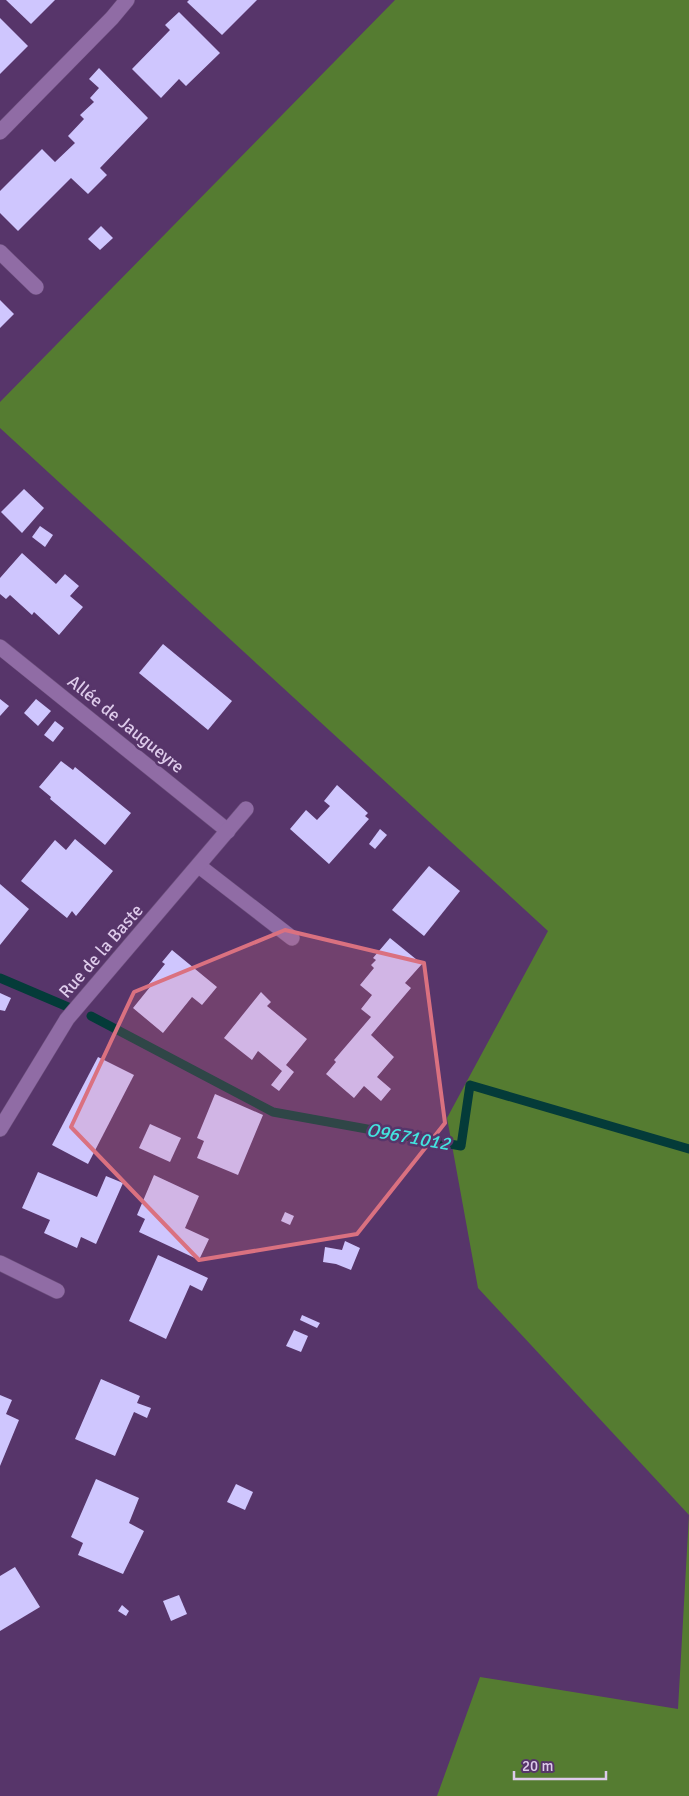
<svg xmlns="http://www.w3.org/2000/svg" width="689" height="1796" font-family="Signika,sans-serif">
	<rect width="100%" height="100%" fill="#57356a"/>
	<path fill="#557c31" d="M 395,0 L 689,0 L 689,1796 L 437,1796 L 480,1677 L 678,1709 L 689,1515 L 478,1288 L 447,1118 L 548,931 L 0,428 L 0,402 Z"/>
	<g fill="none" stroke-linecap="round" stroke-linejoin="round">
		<g stroke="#043b39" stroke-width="9">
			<path d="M 0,978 L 68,1007"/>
			<path d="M 91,1016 L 273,1112 L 461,1146 L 470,1085 L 689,1149"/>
		</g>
	</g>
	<g fill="#cfc6fe">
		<path d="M 6,0 L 55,0 L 31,24 Z"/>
		<path d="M 189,0 L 257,0 L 222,35 L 187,2 Z"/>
		<path d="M 179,12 L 220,53 L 186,86 L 179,79 L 161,98 L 132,69 L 170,30 L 165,25 Z"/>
		<path d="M 0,18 L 28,46 L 0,74 Z"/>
		<path d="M 99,68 L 148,118 L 100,168 L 107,175 L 88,194 L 71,178 L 18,231 L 0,213 L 0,191 L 42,149 L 55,162 L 75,143 L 68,136 L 84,119 L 80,115 L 94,102 L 90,98 L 99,88 L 89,79 Z"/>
		<path d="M 101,226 L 113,238 L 100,250 L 88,239 Z"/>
		<path d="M 0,300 L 14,314 L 0,328 Z"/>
		<path d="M 24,489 L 44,508 L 22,533 L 1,512 Z"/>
		<path d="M 40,526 L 53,535 L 45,547 L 32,537 Z"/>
		<path d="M 22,553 L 56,584 L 65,574 L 79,586 L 70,596 L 83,607 L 59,635 L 34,612 L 32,615 L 10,595 L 6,599 L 0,594 L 0,578 Z"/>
		<path d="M 163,644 L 232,701 L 208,730 L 139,673 Z"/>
		<path d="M 0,699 L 9,706 L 0,716 Z"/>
		<path d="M 36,699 L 51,711 L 38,726 L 24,713 Z"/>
		<path d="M 55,721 L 64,728 L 53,742 L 44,735 Z"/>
		<path d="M 61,761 L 73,770 L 75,767 L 131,813 L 105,845 L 50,799 L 51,797 L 39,787 Z"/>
		<path d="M 337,785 L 368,813 L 365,816 L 369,819 L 329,864 L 290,829 L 306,810 L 317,820 L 330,806 L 324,801 Z"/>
		<path d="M 380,829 L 387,835 L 375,849 L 369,844 Z"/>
		<path d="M 75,839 L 113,871 L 76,916 L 72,911 L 67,918 L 21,881 L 55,840 L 66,850 Z"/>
		<path d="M 429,866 L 460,891 L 424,936 L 392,910 Z"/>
		<path d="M 0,884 L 29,909 L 0,945 Z"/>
		<path d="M 390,938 L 422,964 L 405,983 L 411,988 L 371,1035 L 394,1057 L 377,1077 L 391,1089 L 381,1101 L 364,1086 L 354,1098 L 326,1074 L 336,1062 L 334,1060 L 371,1017 L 361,1009 L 372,995 L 360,985 L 374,968 L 371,965 L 376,960 L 373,958 Z"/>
		<path d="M 172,950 L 217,987 L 202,1005 L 192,997 L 163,1033 L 133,1008 L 150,987 L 148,985 L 165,964 L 162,962 Z"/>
		<path d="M 261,992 L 271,1002 L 267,1006 L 307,1039 L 286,1065 L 294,1072 L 279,1091 L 271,1085 L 282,1071 L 258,1051 L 252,1060 L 224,1038 Z"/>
		<path d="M 0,993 L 11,998 L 5,1011 L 0,1010 Z"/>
		<path d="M 98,1057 L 134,1075 L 88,1164 L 52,1145 Z"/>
		<path d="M 215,1094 L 263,1115 L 238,1175 L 197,1158 L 204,1141 L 197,1138 Z"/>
		<path d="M 150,1124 L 181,1138 L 170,1162 L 139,1148 Z"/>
		<path d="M 38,1172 L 97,1197 L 106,1176 L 123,1183 L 96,1244 L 81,1237 L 77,1248 L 44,1233 L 50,1220 L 22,1208 Z"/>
		<path d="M 154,1175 L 199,1196 L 185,1228 L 209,1239 L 199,1260 L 139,1232 L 145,1219 L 137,1215 Z"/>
		<path d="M 285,1212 L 294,1216 L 290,1225 L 281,1221 Z"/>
		<path d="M 345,1241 L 360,1248 L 351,1270 L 336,1264 L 323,1262 L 325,1247 L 342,1250 Z"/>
		<path d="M 158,1255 L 208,1278 L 202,1291 L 190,1285 L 166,1339 L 129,1321 Z"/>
		<path d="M 302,1315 L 320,1323 L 317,1328 L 300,1320 Z"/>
		<path d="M 294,1330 L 308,1336 L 301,1352 L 286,1346 Z"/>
		<path d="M 101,1379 L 140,1396 L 137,1403 L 151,1408 L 147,1418 L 134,1412 L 115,1456 L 75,1439 Z"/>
		<path d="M 0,1395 L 12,1400 L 6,1414 L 19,1420 L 0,1466 Z"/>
		<path d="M 96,1479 L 139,1498 L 129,1523 L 144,1531 L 123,1574 L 78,1555 L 83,1543 L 71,1537 Z"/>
		<path d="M 236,1484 L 253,1492 L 245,1510 L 227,1502 Z"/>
		<path d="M 15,1567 L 40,1607 L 0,1631 L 0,1576 Z"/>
		<path d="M 179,1595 L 187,1614 L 171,1621 L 163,1601 Z"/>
		<path d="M 122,1605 L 129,1611 L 126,1616 L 118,1611 Z"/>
	</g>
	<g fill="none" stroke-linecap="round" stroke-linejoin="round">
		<g stroke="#6d507d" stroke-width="16">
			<g id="minor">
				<path d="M 0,132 L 112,18 L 127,0"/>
				<path d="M 0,252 L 36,287"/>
				<path d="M 0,647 L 228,831"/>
				<path d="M 199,866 L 292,938"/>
				<path d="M 0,1129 L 67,1019 L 246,809"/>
				<path d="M 0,1263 L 57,1291"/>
			</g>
		</g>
		<use href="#minor" stroke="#906ca5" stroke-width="15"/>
	</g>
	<path fill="#da7180" fill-opacity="0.2" stroke="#da7180" stroke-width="4" stroke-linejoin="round" d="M 285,930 L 424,963 L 445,1123 L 357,1234 L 199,1260 L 71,1127 L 134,992 Z"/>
	<g text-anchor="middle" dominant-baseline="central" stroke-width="5" stroke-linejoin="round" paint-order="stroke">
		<g font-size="18" fill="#decbeb" stroke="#57356a">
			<text transform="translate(126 724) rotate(39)">Allée de Jaugueyre</text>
			<text transform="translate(101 951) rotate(-49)">Rue de la Baste</text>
		</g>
		<g font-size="19" font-style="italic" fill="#43e4df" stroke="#57356a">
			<text transform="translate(408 1137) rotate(10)">O9671012</text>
		</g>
	</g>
	<path d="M514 1771v8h92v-8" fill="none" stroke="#decbeb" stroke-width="2.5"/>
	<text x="522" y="1771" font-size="15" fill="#decbeb" stroke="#57356a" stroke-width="4" paint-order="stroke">20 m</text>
</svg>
